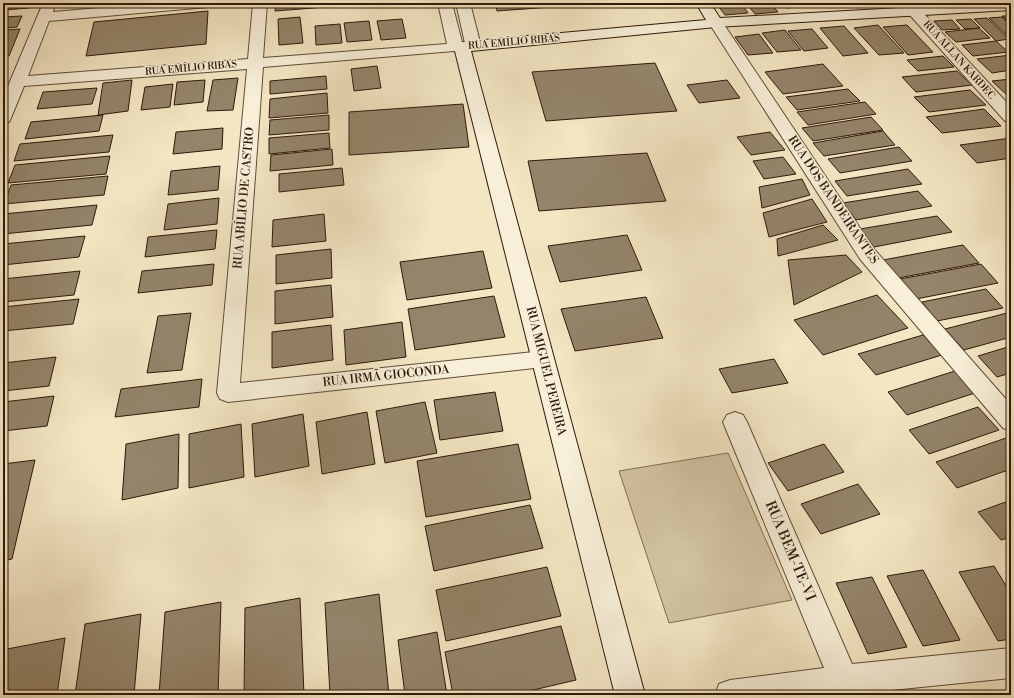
<svg xmlns="http://www.w3.org/2000/svg" width="1014" height="698" font-family="'Libre Bodoni',serif">
	<rect width="100%" height="100%" fill="#f3e6c3"/>
	<filter id="stains"><feTurbulence type="fractalNoise" baseFrequency=".005" numOctaves="4"/><feColorMatrix values="0 0 0 0 .2 0 0 0 0 .09 0 0 0 0 .02 0 0 0 .5 -.17"/></filter>
	<radialGradient id="worn" r=".72"><stop offset=".6" stop-color="#630" stop-opacity="0"/><stop offset="1" stop-color="#630" stop-opacity=".3"/></radialGradient>
	<path fill="#d2c3a3" stroke="#806e56" d="M 728,453 L 792,600 L 669,623 L 619,471 Z"/>
	<g fill="#94846a" stroke="#2e1909">
		<path d="M 3,3 L 31,3 L 29,8 L 3,10 Z"/>
		<path d="M 90,3 L 140,3 L 89,6 Z"/>
		<path d="M 276,3 L 325,3 L 326,7 L 275,11 Z"/>
		<path d="M 495,3 L 607,3 L 497,11 Z"/>
		<path d="M 716,3 L 741,3 L 748,13 L 725,15 Z"/>
		<path d="M 746,3 L 770,3 L 778,12 L 755,14 Z"/>
		<path d="M 783,3 L 843,3 L 786,8 Z"/>
		<path d="M 208,11 L 206,44 L 86,56 L 94,22 Z"/>
		<path d="M 22,16 L 17,27 L 3,28 L 3,17 Z"/>
		<path d="M 1002,16 L 1011,16 L 1011,24 Z"/>
		<path d="M 300,17 L 303,43 L 279,45 L 278,19 Z"/>
		<path d="M 1002,17 L 1011,26 L 1011,39 L 989,18 Z"/>
		<path d="M 987,18 L 1009,39 L 996,41 L 974,19 Z"/>
		<path d="M 402,19 L 406,38 L 381,40 L 377,21 Z"/>
		<path d="M 971,19 L 980,28 L 965,29 L 956,20 Z"/>
		<path d="M 952,20 L 960,29 L 942,30 L 934,21 Z"/>
		<path d="M 369,21 L 372,40 L 347,42 L 344,23 Z"/>
		<path d="M 340,24 L 342,43 L 316,45 L 315,26 Z"/>
		<path d="M 878,25 L 904,53 L 879,55 L 854,28 Z"/>
		<path d="M 907,25 L 933,52 L 908,55 L 883,27 Z"/>
		<path d="M 844,26 L 868,53 L 843,56 L 820,28 Z"/>
		<path d="M 979,28 L 990,38 L 956,42 L 945,32 Z"/>
		<path d="M 20,29 L 9,56 L 3,56 L 3,30 Z"/>
		<path d="M 812,29 L 828,48 L 804,51 L 788,31 Z"/>
		<path d="M 785,30 L 801,50 L 777,52 L 762,33 Z"/>
		<path d="M 759,34 L 773,53 L 748,55 L 735,37 Z"/>
		<path d="M 996,41 L 1008,52 L 973,56 L 962,45 Z"/>
		<path d="M 1011,55 L 1011,70 L 992,73 L 977,59 Z"/>
		<path d="M 943,56 L 954,67 L 918,71 L 907,60 Z"/>
		<path d="M 655,63 L 677,111 L 546,121 L 532,72 Z"/>
		<path d="M 823,64 L 843,86 L 783,94 L 765,72 Z"/>
		<path d="M 377,66 L 381,88 L 354,91 L 351,69 Z"/>
		<path d="M 957,71 L 972,85 L 916,92 L 902,77 Z"/>
		<path d="M 326,76 L 327,89 L 270,94 L 270,81 Z"/>
		<path d="M 238,78 L 233,110 L 207,111 L 213,80 Z"/>
		<path d="M 1011,79 L 1011,96 L 1008,96 L 992,81 Z"/>
		<path d="M 132,80 L 128,111 L 98,115 L 103,83 Z"/>
		<path d="M 205,80 L 203,102 L 174,105 L 177,82 Z"/>
		<path d="M 727,80 L 740,98 L 699,103 L 687,85 Z"/>
		<path d="M 173,84 L 170,107 L 141,110 L 145,87 Z"/>
		<path d="M 97,88 L 92,104 L 37,109 L 43,92 Z"/>
		<path d="M 848,89 L 860,101 L 797,110 L 786,97 Z"/>
		<path d="M 970,90 L 986,105 L 929,112 L 914,97 Z"/>
		<path d="M 327,93 L 328,113 L 269,118 L 270,99 Z"/>
		<path d="M 865,102 L 876,114 L 808,125 L 797,112 Z"/>
		<path d="M 463,104 L 469,147 L 349,155 L 349,112 Z"/>
		<path d="M 984,109 L 1001,126 L 942,133 L 926,117 Z"/>
		<path d="M 103,115 L 99,131 L 25,139 L 31,122 Z"/>
		<path d="M 329,115 L 329,130 L 269,135 L 270,120 Z"/>
		<path d="M 871,117 L 883,130 L 813,141 L 802,128 Z"/>
		<path d="M 223,128 L 222,149 L 173,154 L 176,132 Z"/>
		<path d="M 883,131 L 895,145 L 824,156 L 813,143 Z"/>
		<path d="M 770,132 L 785,150 L 751,155 L 737,137 Z"/>
		<path d="M 329,133 L 330,148 L 269,154 L 269,138 Z"/>
		<path d="M 113,135 L 109,152 L 14,161 L 20,144 Z"/>
		<path d="M 1011,138 L 1011,158 L 977,163 L 960,145 Z"/>
		<path d="M 899,147 L 912,161 L 840,173 L 828,159 Z"/>
		<path d="M 332,149 L 333,165 L 270,171 L 271,155 Z"/>
		<path d="M 647,153 L 666,201 L 539,211 L 528,161 Z"/>
		<path d="M 110,156 L 106,174 L 8,183 L 15,165 Z"/>
		<path d="M 783,157 L 796,174 L 764,179 L 753,161 Z"/>
		<path d="M 220,166 L 218,190 L 168,195 L 171,171 Z"/>
		<path d="M 342,168 L 344,185 L 279,192 L 279,174 Z"/>
		<path d="M 908,169 L 922,184 L 847,196 L 835,181 Z"/>
		<path d="M 108,176 L 104,195 L 4,204 L 11,185 Z"/>
		<path d="M 802,179 L 810,195 L 762,208 L 759,187 Z"/>
		<path d="M 918,191 L 932,206 L 856,220 L 843,203 Z"/>
		<path d="M 219,198 L 217,224 L 164,230 L 168,204 Z"/>
		<path d="M 812,199 L 827,222 L 769,237 L 763,213 Z"/>
		<path d="M 97,205 L 92,225 L 3,234 L 3,214 Z"/>
		<path d="M 324,214 L 326,241 L 272,247 L 273,220 Z"/>
		<path d="M 937,216 L 952,232 L 874,247 L 860,229 Z"/>
		<path d="M 823,225 L 838,240 L 778,256 L 777,239 Z"/>
		<path d="M 217,230 L 215,249 L 145,257 L 148,237 Z"/>
		<path d="M 627,235 L 642,270 L 560,282 L 548,246 Z"/>
		<path d="M 85,236 L 79,257 L 3,265 L 3,244 Z"/>
		<path d="M 963,245 L 979,263 L 898,278 L 883,260 Z"/>
		<path d="M 331,249 L 332,278 L 276,284 L 276,255 Z"/>
		<path d="M 483,251 L 492,288 L 407,300 L 400,262 Z"/>
		<path d="M 846,255 L 862,272 L 794,305 L 788,260 Z"/>
		<path d="M 214,264 L 212,285 L 138,293 L 142,271 Z"/>
		<path d="M 981,264 L 998,283 L 916,299 L 900,279 Z"/>
		<path d="M 80,271 L 74,295 L 3,302 L 3,279 Z"/>
		<path d="M 331,285 L 333,317 L 275,324 L 275,291 Z"/>
		<path d="M 986,289 L 1003,308 L 937,321 L 922,302 Z"/>
		<path d="M 877,295 L 908,328 L 823,355 L 794,320 Z"/>
		<path d="M 494,296 L 505,337 L 415,350 L 408,309 Z"/>
		<path d="M 646,297 L 663,338 L 575,351 L 561,309 Z"/>
		<path d="M 79,299 L 73,324 L 3,331 L 3,307 Z"/>
		<path d="M 1011,312 L 1011,337 L 964,350 L 945,329 Z"/>
		<path d="M 191,313 L 182,370 L 147,373 L 158,316 Z"/>
		<path d="M 402,322 L 406,357 L 346,365 L 344,330 Z"/>
		<path d="M 331,325 L 333,360 L 272,368 L 272,332 Z"/>
		<path d="M 923,335 L 942,355 L 876,375 L 858,354 Z"/>
		<path d="M 1011,346 L 1011,373 L 997,377 L 978,356 Z"/>
		<path d="M 56,357 L 49,386 L 3,391 L 3,363 Z"/>
		<path d="M 774,359 L 788,383 L 732,393 L 719,369 Z"/>
		<path d="M 955,371 L 975,393 L 907,415 L 888,392 Z"/>
		<path d="M 202,379 L 199,407 L 115,417 L 121,389 Z"/>
		<path d="M 495,392 L 503,431 L 440,440 L 434,400 Z"/>
		<path d="M 54,396 L 47,426 L 3,431 L 3,402 Z"/>
		<path d="M 425,402 L 437,453 L 385,463 L 376,411 Z"/>
		<path d="M 978,407 L 999,430 L 929,454 L 909,430 Z"/>
		<path d="M 367,412 L 375,464 L 322,474 L 316,422 Z"/>
		<path d="M 303,414 L 309,466 L 255,477 L 252,424 Z"/>
		<path d="M 241,424 L 244,477 L 189,488 L 189,434 Z"/>
		<path d="M 179,434 L 178,488 L 122,500 L 126,444 Z"/>
		<path d="M 1006,438 L 1011,444 L 1011,469 L 957,488 L 936,462 Z"/>
		<path d="M 518,444 L 531,499 L 426,517 L 417,461 Z"/>
		<path d="M 824,444 L 844,472 L 788,491 L 768,463 Z"/>
		<path d="M 35,460 L 12,559 L 3,561 L 3,464 Z"/>
		<path d="M 858,484 L 880,514 L 821,534 L 801,504 Z"/>
		<path d="M 1011,500 L 1011,537 L 1001,540 L 978,512 Z"/>
		<path d="M 530,505 L 543,548 L 434,571 L 425,526 Z"/>
		<path d="M 994,566 L 1011,594 L 1011,639 L 998,641 L 959,572 Z"/>
		<path d="M 547,567 L 561,616 L 446,641 L 436,590 Z"/>
		<path d="M 923,570 L 960,640 L 923,646 L 887,576 Z"/>
		<path d="M 872,577 L 907,647 L 868,654 L 836,583 Z"/>
		<path d="M 379,594 L 389,695 L 330,695 L 325,603 Z"/>
		<path d="M 300,598 L 304,695 L 244,695 L 245,608 Z"/>
		<path d="M 221,602 L 218,695 L 159,695 L 165,612 Z"/>
		<path d="M 141,614 L 134,695 L 75,695 L 85,624 Z"/>
		<path d="M 561,626 L 576,680 L 512,695 L 453,695 L 445,652 Z"/>
		<path d="M 437,632 L 447,695 L 405,695 L 398,640 Z"/>
		<path d="M 65,638 L 57,695 L 3,695 L 3,668 L 7,649 Z"/>
	</g>
	<g fill="none" stroke-linecap="round" stroke-linejoin="round">
		<g stroke="#5f4c38" stroke-width="2">
			<g id="street">
				<path d="M 43,3 L 55,3 L 53,12 L 158,3 L 215,3 L 213,6 L 208,7 L 49,21 L 28,76 L 248,59 L 253,3 L 267,3 L 263,58 L 447,44 L 438,3 L 452,3 L 462,42 L 465,43 L 456,3 L 470,3 L 481,46 L 478,49 L 263,67 L 240,383 L 543,351 L 551,353 L 554,359 L 551,365 L 543,367 L 228,402 L 220,399 L 217,393 L 247,69 L 24,86 L 11,118 L 9,122 L 3,123 L 3,98 Z"/>
				<path d="M 899,3 L 914,3 L 1011,107 L 1011,122 L 1005,121 Z"/>
				<path d="M 716,19 L 721,20 L 723,23 L 874,249 L 1011,405 L 1011,431 L 1003,428 L 860,259 L 709,23 L 711,20 Z"/>
				<path d="M 735,412 L 743,415 L 747,422 L 852,664 L 1011,648 L 1011,678 L 842,695 L 715,695 L 719,684 L 730,680 L 824,668 L 723,422 L 727,415 Z"/>
			</g>
		</g>
		<g stroke="#2e1909" stroke-width="2">
			<path id="secondary" d="M 696,3 L 710,3 L 720,18 L 989,3 L 1011,3 L 1011,10 L 716,27 L 471,51 L 645,695 L 615,695 L 454,47 L 457,44 L 462,42 L 706,20 Z"/>
		</g>
		<use href="#street" fill="#f7efd8" fill-rule="evenodd"/>
		<use href="#secondary" fill="#f7efd8" fill-rule="evenodd"/>
	</g>
	<g text-anchor="middle" dominant-baseline="central" stroke-width="3" stroke-linejoin="round" paint-order="stroke">
		<g font-size="10" fill="#2e1909" stroke="#f7efd8">
			<text transform="translate(514 42) rotate(-5)">RUA EMÍLIO RIBAS</text>
			<text transform="translate(959 60) rotate(48)">RUA ALLAN KARDEC</text>
			<text transform="translate(191 68) rotate(-5)">RUA EMÍLIO RIBAS</text>
		</g>
		<g font-size="12" fill="#2e1909" stroke="#f7efd8">
			<text transform="translate(244 198) rotate(-85)">RUA ABÍLIO DE CASTRO</text>
			<text transform="translate(833 200) rotate(56)">RUA DOS BANDEIRANTES</text>
			<text transform="translate(546 371) rotate(76)">RUA MIGUEL PEREIRA</text>
			<text transform="translate(386 376) rotate(-6)">RUA IRMÃ GIOCONDA</text>
		</g>
		<g font-size="14" fill="#2e1909" stroke="#f7efd8">
			<text transform="translate(790 551) rotate(67)">RUA BEM-TE-VI</text>
		</g>
	</g>
	<rect width="1014" height="698" fill="none" stroke="#f3e6c3" stroke-width="16"/>
	<rect x="4" y="4" width="1006" height="690" fill="none" stroke="#2e1909" stroke-width="2"/>
	<rect x="8" y="8" width="998" height="682" fill="none" stroke="#2e1909"/>
	<rect width="100%" height="100%" filter="url(#stains)"/>
	<rect width="100%" height="100%" fill="url(#worn)"/>
</svg>
